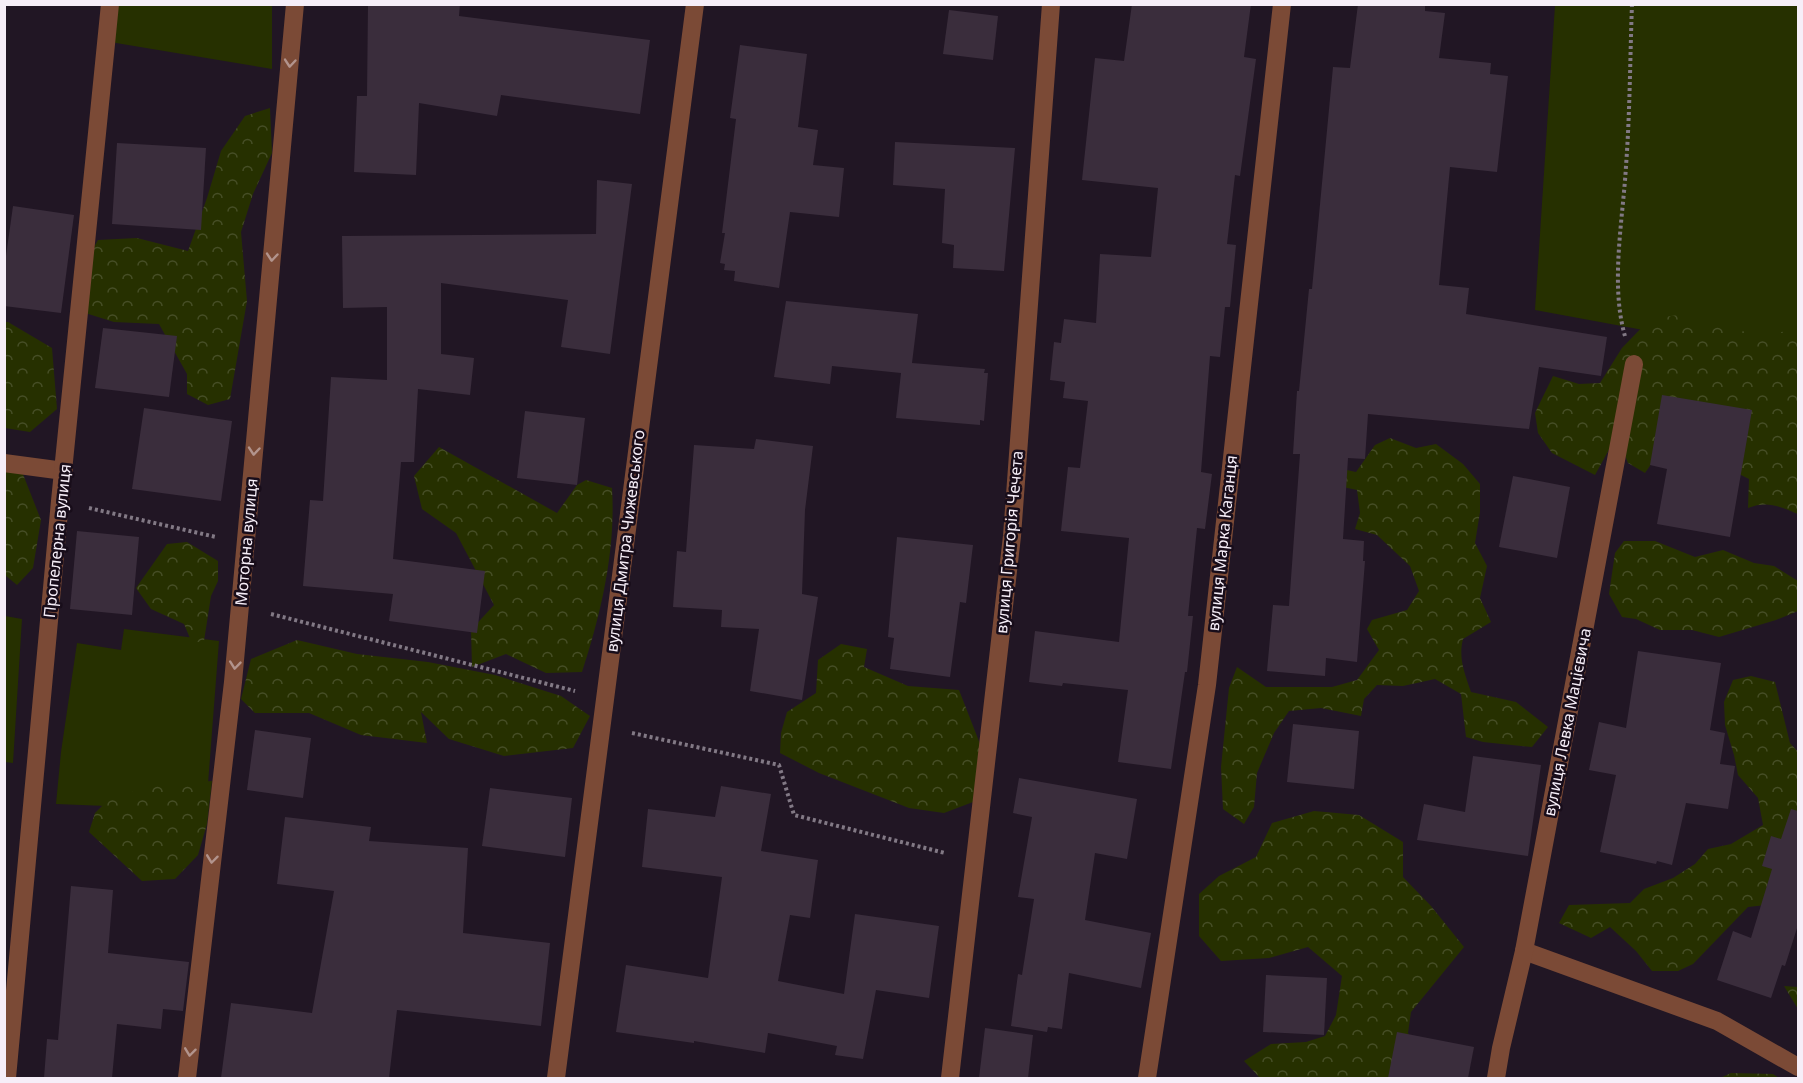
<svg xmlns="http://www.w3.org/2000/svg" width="1803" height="1083" font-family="'Noto Sans',sans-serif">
	<defs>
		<pattern id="forest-crowns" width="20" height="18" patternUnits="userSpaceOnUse" patternTransform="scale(1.5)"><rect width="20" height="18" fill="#263000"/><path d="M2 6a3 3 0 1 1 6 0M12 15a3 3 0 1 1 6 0" fill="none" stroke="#464e26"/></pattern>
	</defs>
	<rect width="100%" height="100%" fill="#211624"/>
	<g fill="#263000">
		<path d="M 113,5 L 272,5 L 272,69 L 110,42 Z"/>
		<path d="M 1555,5 L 1798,5 L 1798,346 L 1719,344 L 1535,310 Z"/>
		<path d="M 5,616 L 22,619 L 13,763 L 5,762 Z"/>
		<path d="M 124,629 L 219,641 L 206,810 L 56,804 L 61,752 L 77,643 L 121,650 Z"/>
	</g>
	<g fill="url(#forest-crowns)">
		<path d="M 270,108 L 272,153 L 253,194 L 241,232 L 247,301 L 230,399 L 208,405 L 187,394 L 187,374 L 159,324 L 114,322 L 82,312 L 87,259 L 98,240 L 137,238 L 188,251 L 207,198 L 221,151 L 245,116 Z"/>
		<path d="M 1678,315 L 1700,323 L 1723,319 L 1756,339 L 1785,331 L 1798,330 L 1798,514 C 1780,507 1768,500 1748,508 L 1749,479 L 1719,464 L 1658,454 L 1645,473 L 1628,463 L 1617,435 L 1595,475 L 1552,453 L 1538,433 L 1535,413 L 1553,376 L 1579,384 L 1600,383 L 1622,348 L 1650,319 Z"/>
		<path d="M 4,322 L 8,322 L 52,348 L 57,409 L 30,432 L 5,428 Z"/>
		<path d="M 1390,438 L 1416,448 L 1436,444 L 1463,464 L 1480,484 L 1480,512 L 1475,543 L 1487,566 L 1480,598 L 1491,622 L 1463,639 C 1458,658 1465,674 1471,692 L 1516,702 L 1548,727 L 1532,747 L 1483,742 L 1466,737 L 1461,694 L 1435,679 L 1403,686 L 1377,685 L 1364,699 L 1361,716 L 1321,708 L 1289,711 L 1274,733 L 1257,773 L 1254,807 L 1244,824 L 1223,809 L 1221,767 L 1229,688 L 1237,667 L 1266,687 L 1332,687 L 1357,680 L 1379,650 L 1367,629 L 1372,620 L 1407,610 L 1419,591 L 1410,566 L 1377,535 L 1355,529 L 1360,513 L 1357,490 L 1329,484 L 1342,469 L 1356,472 L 1375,445 Z"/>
		<path d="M 439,447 L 557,513 L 577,485 L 586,480 L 612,488 C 616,550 601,614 582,672 L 546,673 L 506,654 L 472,667 L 471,630 L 494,605 L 456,533 L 422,509 L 414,476 Z"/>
		<path d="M 17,459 L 41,520 L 33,568 L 17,585 L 5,575 L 4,460 Z"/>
		<path d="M 1624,541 L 1655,541 L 1695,557 L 1723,550 L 1754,563 L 1774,566 L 1798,581 L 1798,611 L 1776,620 L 1719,637 L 1692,630 L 1660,630 L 1636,619 L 1622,617 L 1609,594 L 1615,553 Z"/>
		<path d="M 187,542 L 218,561 L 218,581 L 211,596 L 204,641 L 192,643 L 184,624 L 151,609 L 136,588 L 167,544 Z"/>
		<path d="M 297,640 L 357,654 L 428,662 L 495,675 L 561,696 L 590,716 L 573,748 L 504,756 L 449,739 L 421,712 L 427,743 L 361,735 L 309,713 L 255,713 L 241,699 L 251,659 Z"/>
		<path d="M 841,644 L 867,649 L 864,667 L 908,686 L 959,690 L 982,749 L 973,802 L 944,813 L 909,808 L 819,773 L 780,753 L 781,733 L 787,712 L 816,693 L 818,660 Z"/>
		<path d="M 1751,676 L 1775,682 L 1790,743 L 1798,752 L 1798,909 L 1775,904 L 1748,907 L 1693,964 L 1678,971 L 1652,971 L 1636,951 L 1610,927 L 1591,938 L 1559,923 L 1569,905 L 1630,903 L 1644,889 L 1673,878 L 1695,864 L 1708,849 L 1731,844 L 1763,825 L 1758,798 L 1738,775 L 1734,755 L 1725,725 L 1724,702 L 1733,680 Z"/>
		<path d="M 212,781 L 207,824 L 198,855 L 175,879 L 142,881 L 89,832 L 95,813 L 110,798 L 158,785 Z"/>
		<path d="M 1314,811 L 1359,815 L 1403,842 L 1403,877 L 1431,906 L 1464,947 L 1411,1012 L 1408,1033 L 1434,1078 L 1260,1078 L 1244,1061 L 1271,1044 L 1306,1042 L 1325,1036 L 1336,1015 L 1342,976 L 1308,947 L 1269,958 L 1221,961 L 1199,936 L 1199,894 L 1219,876 L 1256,857 L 1272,823 Z"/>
		<path d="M 1784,986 L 1798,987 L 1798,1009 Z"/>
		<path d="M 1731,1073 L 1773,1074 L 1779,1078 L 1720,1078 Z"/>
	</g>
	<g fill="#3a2d3c">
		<path d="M 368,4 L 460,4 L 459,16 L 650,40 L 640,114 L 501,95 L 497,116 L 419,103 L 416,175 L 354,172 L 357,96 L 367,96 Z"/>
		<path d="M 1132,4 L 1251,4 L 1244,57 L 1256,59 L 1240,176 L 1235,175 L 1227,244 L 1236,245 L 1230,307 L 1225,307 L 1220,357 L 1210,356 L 1201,472 L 1212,474 L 1205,529 L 1197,528 L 1188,616 L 1193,616 L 1187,672 L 1185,672 L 1171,769 L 1118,762 L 1128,690 L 1063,683 L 1062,686 L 1029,682 L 1035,631 L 1119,642 L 1129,538 L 1061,531 L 1068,467 L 1080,468 L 1088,401 L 1063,398 L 1065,382 L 1050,380 L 1054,342 L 1061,343 L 1064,319 L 1096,323 L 1100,254 L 1151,257 L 1158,188 L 1082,180 L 1095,58 L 1124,61 Z"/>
		<path d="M 1358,4 L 1425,4 L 1425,11 L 1445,13 L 1439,58 L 1491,63 L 1490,74 L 1508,76 L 1497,172 L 1450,167 L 1439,285 L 1469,288 L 1466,314 L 1607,337 L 1601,376 L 1539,367 L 1529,429 L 1368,414 L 1365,459 L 1348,458 L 1343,539 L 1364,541 L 1363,561 L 1365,561 L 1357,662 L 1326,658 L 1325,676 L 1267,671 L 1273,605 L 1289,606 L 1300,454 L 1293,454 L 1297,391 L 1299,391 L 1309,289 L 1312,289 L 1333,67 L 1350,68 Z"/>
		<path d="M 949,10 L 998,16 L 993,60 L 943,54 Z"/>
		<path d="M 740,45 L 807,54 L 798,127 L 818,130 L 813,165 L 844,168 L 839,217 L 790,212 L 779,288 L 734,281 L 735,271 L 724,270 L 725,264 L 720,263 L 725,233 L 722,233 L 736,119 L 730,118 Z"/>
		<path d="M 895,142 L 1015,148 L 1004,271 L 953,268 L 954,245 L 942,243 L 945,189 L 893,185 Z"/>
		<path d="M 117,143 L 206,148 L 201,230 L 112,224 Z"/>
		<path d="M 597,180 L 632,184 L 610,354 L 561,347 L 568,300 L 441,283 L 441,354 L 474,358 L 470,395 L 418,389 L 414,462 L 401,462 L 393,559 L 485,571 L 477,633 L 389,621 L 393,594 L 303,586 L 310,500 L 323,501 L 331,377 L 387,380 L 387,307 L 343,308 L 342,236 L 596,234 Z"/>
		<path d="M 13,206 L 74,215 L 61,313 L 4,306 L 4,270 Z"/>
		<path d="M 786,301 L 918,314 L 912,363 L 985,369 L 984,373 L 988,373 L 984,421 L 980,420 L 980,425 L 896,418 L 901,373 L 832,366 L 830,384 L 774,377 Z"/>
		<path d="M 103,328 L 177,336 L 169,397 L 95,388 Z"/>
		<path d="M 1662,395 L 1752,410 L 1730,537 L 1657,524 L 1667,469 L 1650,465 Z"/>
		<path d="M 144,408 L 232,421 L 221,501 L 132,489 Z"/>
		<path d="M 525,411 L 585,418 L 577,485 L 517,478 Z"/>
		<path d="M 756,439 L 813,446 L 805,510 L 802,594 L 818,597 L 802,700 L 750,691 L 759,629 L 721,627 L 722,610 L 673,607 L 677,551 L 686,552 L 694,445 L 754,449 Z"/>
		<path d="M 1513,476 L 1570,487 L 1557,558 L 1499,547 Z"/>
		<path d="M 77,531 L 139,537 L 132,615 L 70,609 Z"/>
		<path d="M 897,537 L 973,545 L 966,603 L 960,602 L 950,677 L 890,669 L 894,638 L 888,637 Z"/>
		<path d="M 1638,651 L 1721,663 L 1710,730 L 1725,733 L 1720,764 L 1735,766 L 1728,809 L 1686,803 L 1672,865 L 1657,861 L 1656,864 L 1600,852 L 1616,775 L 1589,770 L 1599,722 L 1626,728 Z"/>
		<path d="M 1293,724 L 1359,731 L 1354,789 L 1287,782 Z"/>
		<path d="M 255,730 L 311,738 L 303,798 L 247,790 Z"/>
		<path d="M 1473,756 L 1541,765 L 1528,856 L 1417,840 L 1424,804 L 1465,812 Z"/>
		<path d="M 1019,778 L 1137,799 L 1127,859 L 1095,853 L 1085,920 L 1151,933 L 1141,988 L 1069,973 L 1062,1029 L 1048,1027 L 1047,1032 L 1011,1026 L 1018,974 L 1022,975 L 1034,899 L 1018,897 L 1032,817 L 1013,813 Z"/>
		<path d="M 721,786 L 771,794 L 761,851 L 818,860 L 810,918 L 790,915 L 778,981 L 844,994 L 855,914 L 939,926 L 929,998 L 876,990 L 863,1059 L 835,1055 L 837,1046 L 768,1033 L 765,1053 L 694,1041 L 694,1043 L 616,1032 L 626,965 L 708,978 L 722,877 L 642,867 L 648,809 L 715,817 Z"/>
		<path d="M 490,788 L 572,798 L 565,857 L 482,846 Z"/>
		<path d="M 1791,809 L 1798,811 L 1798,925 L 1785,966 L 1782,965 L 1771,998 L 1717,980 L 1733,931 L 1751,938 L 1772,869 L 1762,866 L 1771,836 L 1781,839 Z"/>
		<path d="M 285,817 L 371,827 L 369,841 L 468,848 L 463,933 L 550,943 L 541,1026 L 397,1010 L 389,1078 L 221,1078 L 231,1003 L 312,1013 L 334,891 L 277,884 Z"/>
		<path d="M 71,886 L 113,890 L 108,953 L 189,962 L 183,1011 L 163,1009 L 161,1029 L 117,1024 L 112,1078 L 44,1078 L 47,1039 L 58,1040 Z"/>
		<path d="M 1266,975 L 1327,978 L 1324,1035 L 1263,1032 Z"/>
		<path d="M 985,1028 L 1033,1035 L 1028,1078 L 979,1078 Z"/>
		<path d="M 1397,1032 L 1474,1047 L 1468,1078 L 1388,1078 Z"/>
	</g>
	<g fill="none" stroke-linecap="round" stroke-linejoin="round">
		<g stroke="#827985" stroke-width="4" stroke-dasharray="3 3" stroke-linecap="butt">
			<path d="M 1625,336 C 1610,285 1623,219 1626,166 C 1630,112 1630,58 1632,4"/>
			<path d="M 89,508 L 216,537"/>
			<path d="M 271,614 L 575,691"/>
			<path d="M 632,733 L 779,765 L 794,815 L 945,853"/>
		</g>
		<g stroke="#7b4a36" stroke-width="18">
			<path d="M 4,463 L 64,471"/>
			<path d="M 1524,951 L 1717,1021 L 1798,1067"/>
			<path d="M 7,1078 L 60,501 L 110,4"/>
			<path d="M 187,1078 L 233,682 L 295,4"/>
			<path d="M 556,1078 L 695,4"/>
			<path d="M 950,1078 L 1012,536 L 1051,4"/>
			<path d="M 1147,1078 L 1207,685 L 1282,4"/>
			<path d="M 1496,1078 L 1501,1048 L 1524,951 L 1634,364"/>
		</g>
	</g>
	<defs><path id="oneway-chevron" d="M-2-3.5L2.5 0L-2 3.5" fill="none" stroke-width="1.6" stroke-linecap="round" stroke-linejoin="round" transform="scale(1.5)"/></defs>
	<g stroke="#b2948d">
		<use href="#oneway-chevron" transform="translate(290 63) rotate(95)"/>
		<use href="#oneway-chevron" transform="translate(272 257) rotate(95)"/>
		<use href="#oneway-chevron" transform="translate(254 451) rotate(95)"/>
		<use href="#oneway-chevron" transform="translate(235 665) rotate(96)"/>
		<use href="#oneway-chevron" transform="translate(212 859) rotate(97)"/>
		<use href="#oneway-chevron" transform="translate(190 1052) rotate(97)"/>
	</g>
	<g text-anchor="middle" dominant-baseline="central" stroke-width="5" stroke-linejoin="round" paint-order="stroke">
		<g font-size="16" fill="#f6eef8" stroke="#180d1a">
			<text transform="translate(57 541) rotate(-84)">Пропелерна вулиця</text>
			<text transform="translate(625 541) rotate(-83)">вулиця Дмитра Чижевського</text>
			<text transform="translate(246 542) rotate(-85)">Моторна вулиця</text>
			<text transform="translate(1009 542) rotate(-85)">вулиця Григорія Чечета</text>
			<text transform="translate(1222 543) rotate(-84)">вулиця Марка Каганця</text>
			<text transform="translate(1567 722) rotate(-79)">вулиця Левка Мацієвича</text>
		</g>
	</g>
	<rect width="1803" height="1083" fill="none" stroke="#f6eef8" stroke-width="12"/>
</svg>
